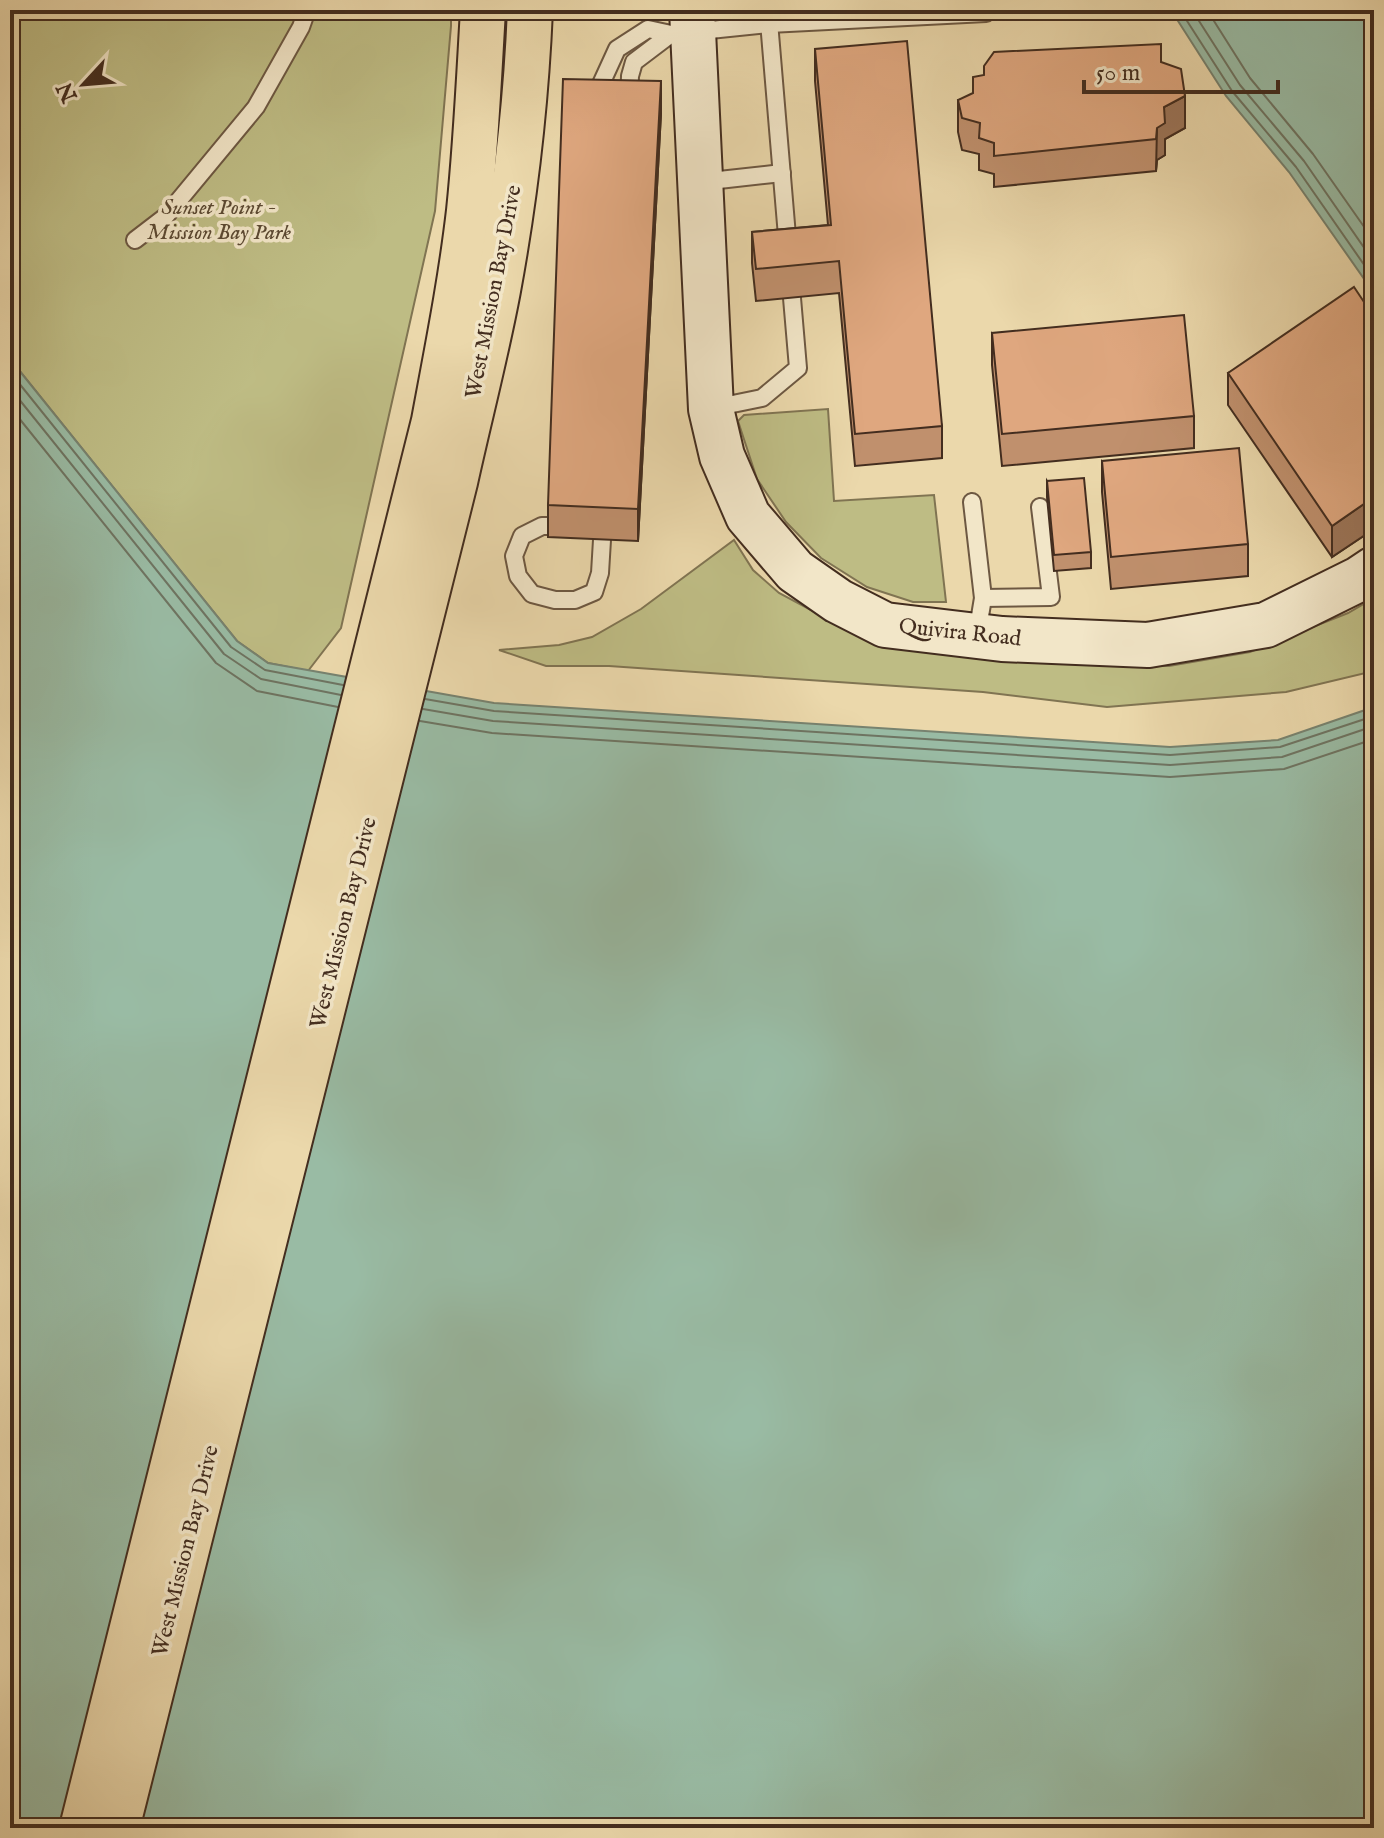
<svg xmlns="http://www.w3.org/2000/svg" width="1384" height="1838" font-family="'IM FELL English',serif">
	<rect width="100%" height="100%" fill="#ebd8ab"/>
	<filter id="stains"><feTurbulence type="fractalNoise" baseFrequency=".0025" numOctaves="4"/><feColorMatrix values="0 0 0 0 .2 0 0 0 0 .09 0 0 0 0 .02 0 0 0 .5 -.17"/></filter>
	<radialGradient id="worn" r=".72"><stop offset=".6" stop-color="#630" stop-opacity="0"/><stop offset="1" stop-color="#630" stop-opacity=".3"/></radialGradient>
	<g fill="#bebc84" stroke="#807452" stroke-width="2">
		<path d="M 10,10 L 451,10 L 451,26 L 435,211 L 341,628 L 308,671 L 268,663 L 237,641 L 10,359 Z"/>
		<path d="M 828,409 L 834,501 L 934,495 L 946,602 L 913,602 L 867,587 L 821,558 L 786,522 L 757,479 L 738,421 L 744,415 Z"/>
		<path d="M 734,540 L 753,570 L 779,593 L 837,624 L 1084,664 L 1169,666 L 1250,652 L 1348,613 L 1374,598 L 1374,671 L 1286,692 L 1107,707 L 983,692 L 609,666 L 546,666 L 499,650 L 559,645 L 592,637 L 641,609 Z"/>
	</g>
	<g fill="#99bba4" stroke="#77826f" stroke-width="2">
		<path d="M 1171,10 L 1374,10 L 1374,293 L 1289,172 L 1226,96 Z"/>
		<path d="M 10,359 L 237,641 L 268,663 L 494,703 L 1170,747 L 1278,740 L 1374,707 L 1374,1828 L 21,1828 L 10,1825 Z"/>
	</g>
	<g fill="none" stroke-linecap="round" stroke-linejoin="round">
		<g stroke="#6e7462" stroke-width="2">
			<path d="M 1180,10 L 1232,91 L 1296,167 L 1374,279"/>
			<path d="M 1192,10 L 1240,85 L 1304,161 L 1374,262"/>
			<path d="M 1207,10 L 1250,78 L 1313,154 L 1374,241"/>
			<path d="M 10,372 L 231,647 L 265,670 L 343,685"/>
			<path d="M 10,388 L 224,654 L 261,679 L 341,695"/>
			<path d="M 10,407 L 216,663 L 257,691 L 338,707"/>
			<path d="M 425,699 L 494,711 L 1170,755 L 1280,747 L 1374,716"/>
			<path d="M 423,709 L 493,721 L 1170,765 L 1282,757 L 1374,726"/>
			<path d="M 420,721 L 492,733 L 1170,777 L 1284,769 L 1374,739"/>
		</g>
		<g stroke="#6d5842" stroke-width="20">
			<g id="lane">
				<path d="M 768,10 L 788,248"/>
				<path d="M 599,99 L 601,84 L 617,49 L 648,29 L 671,34 L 769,24 L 986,13 L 984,10"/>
				<path d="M 629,102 L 630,76 L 634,62 L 671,34"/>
				<path d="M 701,182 L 782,173"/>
				<path d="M 135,240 L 165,217 L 256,107 L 301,27 L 307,10"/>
				<path d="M 713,408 L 762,398 L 798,368 L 792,298"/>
				<path d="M 972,502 L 983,598 L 977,634"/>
				<path d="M 567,526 L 542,526 L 522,536 L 514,556 L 518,576 L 532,594 L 555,600 L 575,600 L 594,592 L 600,573 L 602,540"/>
				<path d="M 983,598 L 1051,597 L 1040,507"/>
			</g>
		</g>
		<g stroke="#432d1f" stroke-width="48">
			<path id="secondary" d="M 692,10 L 711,409 L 722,456 L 748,516 L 795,571 L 838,601 L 885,625 L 1002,639 L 1148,645 L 1266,625 L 1359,579 L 1374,569"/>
		</g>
		<g stroke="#432d1f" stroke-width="48">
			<g id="primary">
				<path d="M 82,1828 L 434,421 C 447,351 461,281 469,211 C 476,144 479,77 483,10"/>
				<path d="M 117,1828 L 455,482 C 469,418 486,354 498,290 C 515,198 526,104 530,10"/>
			</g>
		</g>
		<use href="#lane" stroke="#f2e6c8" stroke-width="16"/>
		<use href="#secondary" stroke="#f2e6c8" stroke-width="44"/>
		<use href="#primary" stroke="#ebd8ab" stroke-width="44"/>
	</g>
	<g fill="#c0906d" stroke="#432d1f" stroke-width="2">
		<path d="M 815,49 L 942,426 L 942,458 L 855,466 L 839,293 L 756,301 L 752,263 L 752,232 L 828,225 L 815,81 Z"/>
		<path d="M 1161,62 L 1185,128 L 1165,139 L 1165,155 L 1157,160 L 1156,171 L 994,187 L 994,174 L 979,170 L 979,154 L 962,150 L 958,132 L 958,100 Z"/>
		<path d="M 661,113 L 638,541 L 548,537 L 548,505 Z"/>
		<path d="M 1374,317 L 1374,529 L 1332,557 L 1228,405 L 1228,373 Z"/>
		<path d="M 992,333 L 1194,416 L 1194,448 L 1002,466 L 992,365 Z"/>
		<path d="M 1102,461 L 1248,544 L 1248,576 L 1111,589 L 1102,492 Z"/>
		<path d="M 1047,481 L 1091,552 L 1091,568 L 1054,571 L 1047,497 Z"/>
	</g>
	<g fill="#9c7559" stroke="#432d1f" stroke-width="2">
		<path d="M 661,81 L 661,113 L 638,541 L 638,509 Z"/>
		<path d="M 1185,96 L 1185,128 L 1165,139 L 1165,155 L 1157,160 L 1156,171 L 1157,128 L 1164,107 Z"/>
		<path d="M 1374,497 L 1374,529 L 1332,557 L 1332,526 Z"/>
	</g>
	<g fill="#dfa77f" stroke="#432d1f" stroke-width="2">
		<path d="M 907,41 L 942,426 L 855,434 L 839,261 L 756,269 L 752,232 L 831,225 L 815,49 Z"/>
		<path d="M 1161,44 L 1161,62 L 1181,69 L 1185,96 L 1164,107 L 1165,123 L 1157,128 L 1156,139 L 994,156 L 994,143 L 979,138 L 980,123 L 962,118 L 958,100 L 973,93 L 973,77 L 984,75 L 984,66 L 994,52 Z"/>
		<path d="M 563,79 L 661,81 L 638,509 L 548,505 Z"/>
		<path d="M 1354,287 L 1374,317 L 1374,497 L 1332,526 L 1228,373 Z"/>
		<path d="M 1184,315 L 1194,416 L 1002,434 L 992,333 Z"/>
		<path d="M 1239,448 L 1248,544 L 1111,557 L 1102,461 Z"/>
		<path d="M 1084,478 L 1091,552 L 1054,555 L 1047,481 Z"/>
	</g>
	<g text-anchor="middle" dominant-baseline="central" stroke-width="7" stroke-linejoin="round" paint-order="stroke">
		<g font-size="22" font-style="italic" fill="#5c4a33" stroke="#f2e6c8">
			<text x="219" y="208">Sunset Point -<tspan x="219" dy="25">Mission Bay Park</tspan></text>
		</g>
		<g font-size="22" fill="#432d1f" stroke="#f2e6c8">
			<text transform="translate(494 292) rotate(-79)">West Mission Bay Drive</text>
			<text transform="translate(960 633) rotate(6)">Quivira Road</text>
			<text transform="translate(344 923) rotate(-76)">West Mission Bay Drive</text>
			<text transform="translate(186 1551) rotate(-76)">West Mission Bay Drive</text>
		</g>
	</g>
	<rect width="1384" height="1838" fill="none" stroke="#ebd8ab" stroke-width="40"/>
	<rect x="12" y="12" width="1360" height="1814" fill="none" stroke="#432d1f" stroke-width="4"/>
	<rect x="20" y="20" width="1344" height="1798" fill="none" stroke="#432d1f" stroke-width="2"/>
	<g transform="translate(84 84) rotate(244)" stroke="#f2e6c8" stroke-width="6" paint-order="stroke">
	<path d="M0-6L14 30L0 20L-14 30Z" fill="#432d1f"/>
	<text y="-12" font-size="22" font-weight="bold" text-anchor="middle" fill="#432d1f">N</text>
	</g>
	<path d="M1084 80v12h194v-12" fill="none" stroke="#432d1f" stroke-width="4"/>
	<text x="1096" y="80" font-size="24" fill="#432d1f" stroke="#f2e6c8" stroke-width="6" paint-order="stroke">50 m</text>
	<rect width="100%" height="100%" filter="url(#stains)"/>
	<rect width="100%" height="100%" fill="url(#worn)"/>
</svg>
